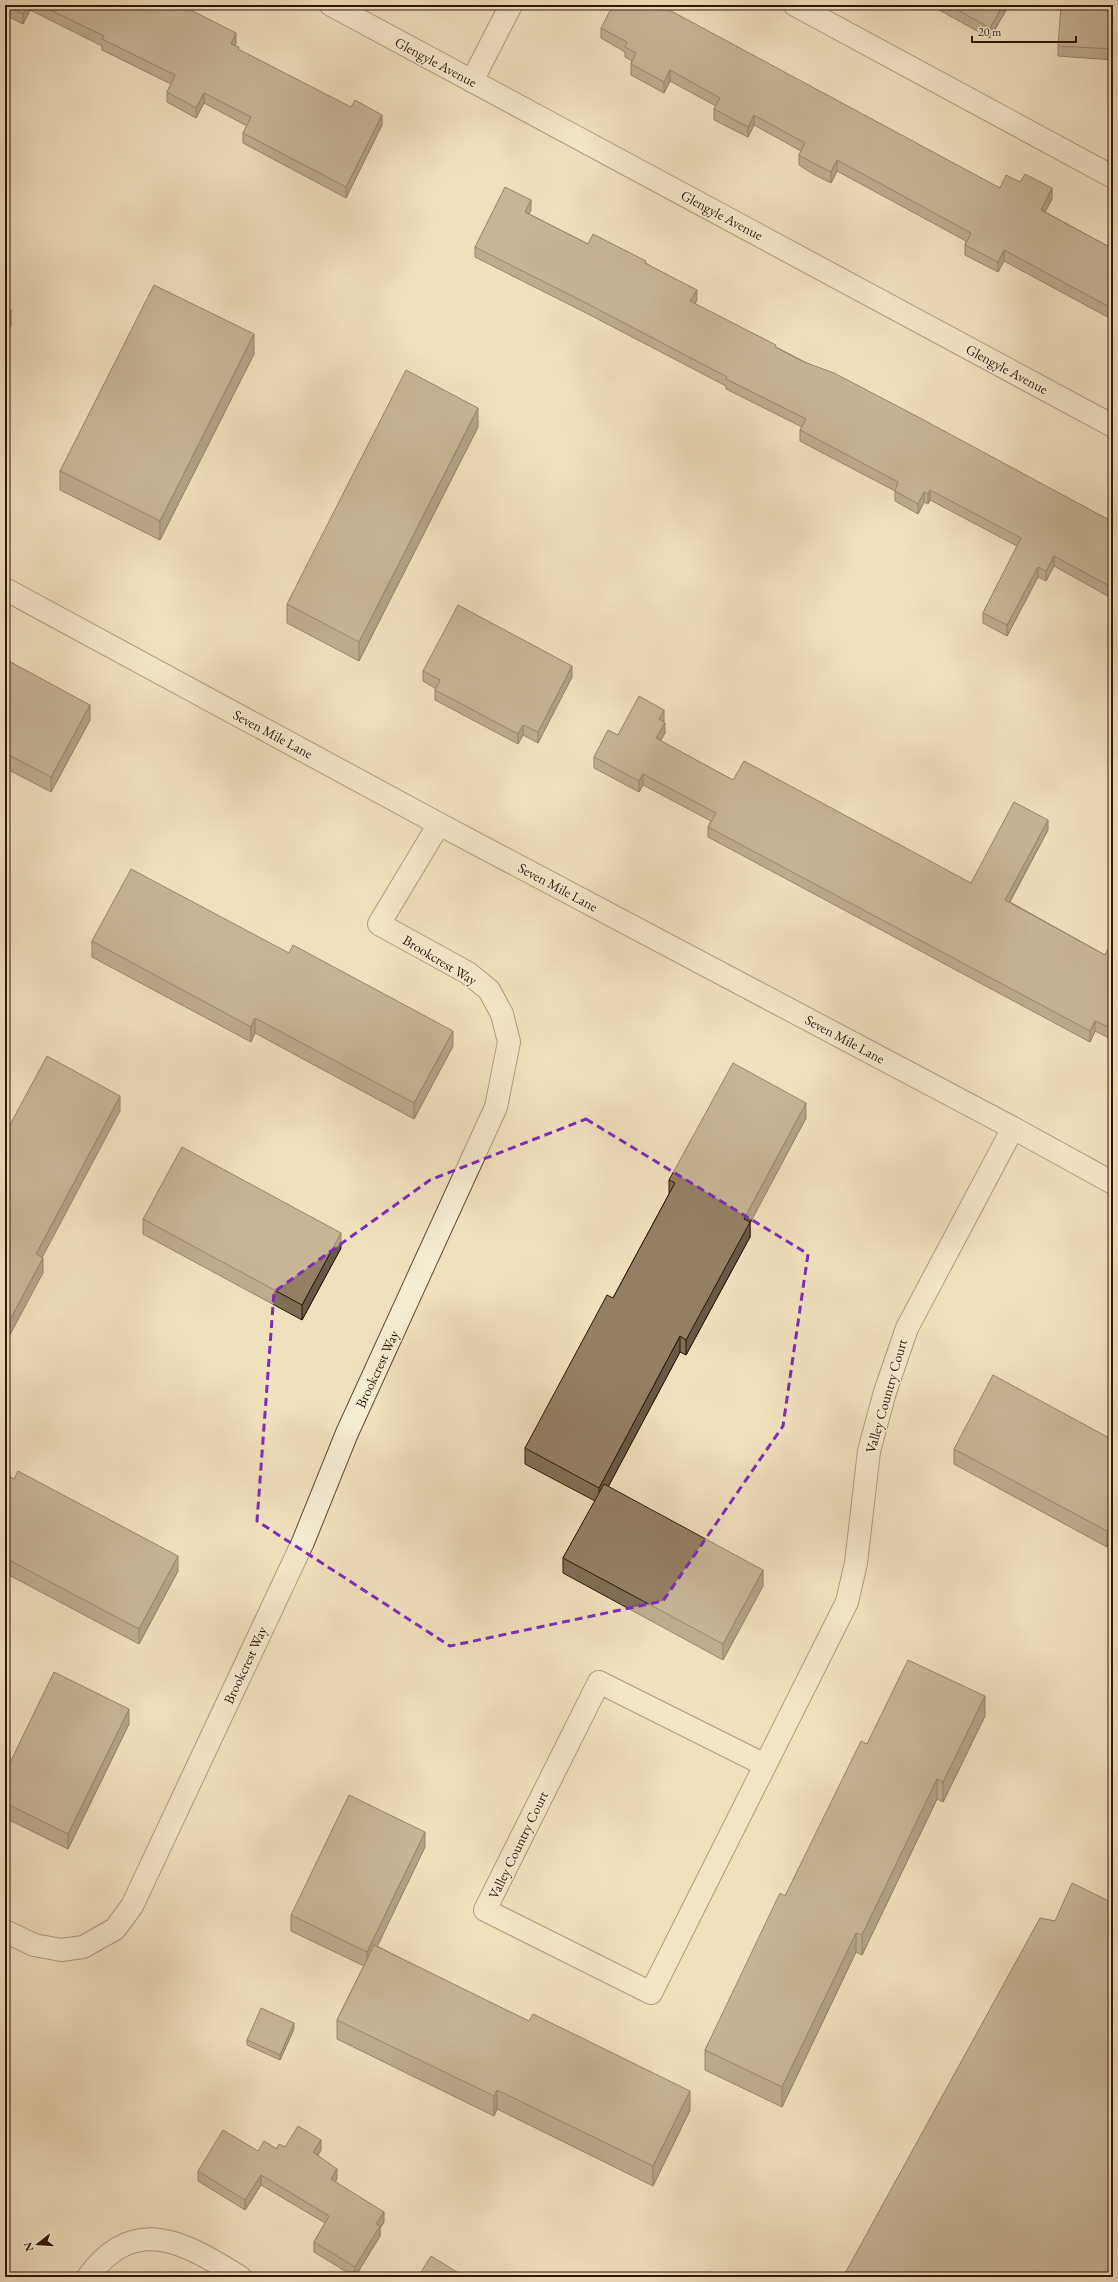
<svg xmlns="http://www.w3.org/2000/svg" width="1118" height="2282" font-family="'EB Garamond',serif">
	<rect width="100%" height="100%" fill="#f0e1bd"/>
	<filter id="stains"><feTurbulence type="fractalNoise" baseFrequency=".005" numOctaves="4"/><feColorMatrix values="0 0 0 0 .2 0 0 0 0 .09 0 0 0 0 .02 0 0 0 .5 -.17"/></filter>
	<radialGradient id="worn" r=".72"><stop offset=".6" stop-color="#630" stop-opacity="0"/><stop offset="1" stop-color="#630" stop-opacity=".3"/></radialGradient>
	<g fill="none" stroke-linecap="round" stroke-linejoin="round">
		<g stroke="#5f4932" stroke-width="24">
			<g id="minor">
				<path d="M 331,5 L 1113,426"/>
				<path d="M 795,5 L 1113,177"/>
				<path d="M 472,81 L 511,5"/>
				<path d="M 5,589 L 439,824 L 1013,1128 L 1113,1183"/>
				<path d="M 765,1765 L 599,1682 L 485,1910 L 651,1993 L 847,1602 L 856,1563 L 869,1451 L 885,1392 L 907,1328 L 1013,1128"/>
				<path d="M 5,1931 L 34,1945 L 61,1950 L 83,1947 L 115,1929 L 132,1906 L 303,1542 L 347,1433 L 496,1107 L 509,1042 L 502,1014 L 489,990 L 468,973 L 379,924 L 439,824"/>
				<path d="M 88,2277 C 135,2212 187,2244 240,2277"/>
			</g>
		</g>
		<use href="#minor" stroke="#f5ecd4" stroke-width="22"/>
	</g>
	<g fill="#7e6e56" stroke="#2f1604">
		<path d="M 5,5 L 181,5 L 236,43 L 235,46 L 239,50 L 382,125 L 346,198 L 243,143 L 243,133 L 247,126 L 204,103 L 196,118 L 167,102 L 167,92 L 171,84 L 102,50 L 102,46 L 30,10 L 23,24 L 5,15 Z"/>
		<path d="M 930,5 L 1009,5 L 990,38 Z"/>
		<path d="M 1113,5 L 1113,60 L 1058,56 L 1058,46 Z"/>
		<path d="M 601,28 L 1000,188 L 1020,182 L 1052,199 L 1045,212 L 1113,249 L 1113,320 L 1004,261 L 998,272 L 965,255 L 965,245 L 966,241 L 837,171 L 831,183 L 813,174 L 799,165 L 799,155 L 801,151 L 754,125 L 748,137 L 714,120 L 714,109 L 716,106 L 670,81 L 664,93 L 631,75 L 631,64 L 632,61 L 625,57 L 625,52 L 601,38 Z"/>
		<path d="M 531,210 L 529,214 L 588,244 L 646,263 L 697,300 L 695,304 L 776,347 L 1113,522 L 1113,599 L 1054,566 L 1046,581 L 1038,577 L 1007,636 L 983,623 L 983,613 L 1017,546 L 930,500 L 928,504 L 924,502 L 918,514 L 895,501 L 895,491 L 800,441 L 800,430 L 802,427 L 726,389 L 726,386 L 588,314 L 475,257 L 475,247 Z"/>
		<path d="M 254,354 L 160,540 L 60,490 L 60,471 Z"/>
		<path d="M 478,427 L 359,661 L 287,623 L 287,604 Z"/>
		<path d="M 5,659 L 90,720 L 51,792 L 5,768 Z"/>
		<path d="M 423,671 L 572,677 L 538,743 L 523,735 L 518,744 L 435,700 L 435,688 L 423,681 Z"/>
		<path d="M 664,720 L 664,722 L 665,733 L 660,741 L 733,780 L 971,883 L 1048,830 L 1010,902 L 1105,955 L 1113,946 L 1113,1040 L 1095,1031 L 1090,1042 L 708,837 L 708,827 L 711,821 L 643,785 L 639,792 L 594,768 L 594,757 L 618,735 Z"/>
		<path d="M 92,941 L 453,1046 L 414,1119 L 255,1033 L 251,1042 L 92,957 Z"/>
		<path d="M 806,1118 L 750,1223 L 750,1237 L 686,1355 L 680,1352 L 608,1487 L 763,1586 L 723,1660 L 563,1573 L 563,1558 L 595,1501 L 525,1464 L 525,1448 L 613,1298 L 669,1194 L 669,1180 Z"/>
		<path d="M 143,1219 L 341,1248 L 302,1320 L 143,1234 Z"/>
		<path d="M 1113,1440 L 1107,1547 L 954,1464 L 954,1449 Z"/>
		<path d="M 5,1474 L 178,1571 L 139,1644 L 5,1573 Z"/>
		<path d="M 985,1716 L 943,1802 L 937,1799 L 862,1955 L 856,1952 L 782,2107 L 705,2070 L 705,2050 L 785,1896 L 867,1744 Z"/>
		<path d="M 129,1724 L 68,1849 L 5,1818 L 5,1773 Z"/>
		<path d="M 425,1847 L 377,1946 L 690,2110 L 653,2186 L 497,2109 L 494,2116 L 337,2039 L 337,2020 L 364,1966 L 291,1931 L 291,1915 Z"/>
		<path d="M 294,2029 L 280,2060 L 247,2045 L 247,2040 Z"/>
		<path d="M 285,2147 L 321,2150 L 318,2155 L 337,2179 L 335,2181 L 384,2222 L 380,2228 L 380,2236 L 355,2277 L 314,2252 L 314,2242 L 325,2223 L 261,2185 L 245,2210 L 198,2181 L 198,2171 L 258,2151 Z"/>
	</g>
	<g fill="#675a46" stroke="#2f1604">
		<path d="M 28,5 L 30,5 L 30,10 L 23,24 L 23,14 Z"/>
		<path d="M 1003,5 L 1009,5 L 990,38 L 990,28 Z"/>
		<path d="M 236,33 L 236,43 L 231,54 L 231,44 Z"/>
		<path d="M 670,70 L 670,81 L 664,93 L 664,82 Z"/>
		<path d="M 204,93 L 204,103 L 196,118 L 196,108 Z"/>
		<path d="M 382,115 L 382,125 L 346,198 L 346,187 Z"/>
		<path d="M 754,115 L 754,125 L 748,137 L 748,127 Z"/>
		<path d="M 837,160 L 837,171 L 831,183 L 831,172 Z"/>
		<path d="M 1052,188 L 1052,199 L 1041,220 L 1041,210 Z"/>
		<path d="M 531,200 L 531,210 L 525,222 L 525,212 Z"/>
		<path d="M 1004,250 L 1004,261 L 998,272 L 998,262 Z"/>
		<path d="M 697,290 L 697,300 L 690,312 L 690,301 Z"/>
		<path d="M 11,310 L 11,325 L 5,337 L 5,322 Z"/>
		<path d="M 254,334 L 254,354 L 160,540 L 160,521 Z"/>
		<path d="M 478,408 L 478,427 L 359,661 L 359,642 Z"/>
		<path d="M 930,490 L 930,500 L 928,504 L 928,494 Z"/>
		<path d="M 924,492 L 924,502 L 918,514 L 918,504 Z"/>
		<path d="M 1054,556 L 1054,566 L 1046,581 L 1046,571 Z"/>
		<path d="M 1038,567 L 1038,577 L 1007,636 L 1007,625 Z"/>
		<path d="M 572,666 L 572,677 L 538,743 L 538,732 Z"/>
		<path d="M 90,705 L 90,720 L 51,792 L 51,777 Z"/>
		<path d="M 664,710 L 664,720 L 659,730 L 659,719 Z"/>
		<path d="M 665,723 L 665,733 L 656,749 L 656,738 Z"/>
		<path d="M 523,725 L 523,735 L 518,744 L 518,734 Z"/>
		<path d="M 643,774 L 643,785 L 639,792 L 639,781 Z"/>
		<path d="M 1048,820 L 1048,830 L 1005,910 L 1005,900 Z"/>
		<path d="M 255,1018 L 255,1033 L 251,1042 L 251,1027 Z"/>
		<path d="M 1095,1021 L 1095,1031 L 1090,1042 L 1090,1031 Z"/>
		<path d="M 453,1031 L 453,1046 L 414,1119 L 414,1103 Z"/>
		<path d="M 120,1096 L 120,1111 L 36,1269 L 36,1254 Z"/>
		<path d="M 806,1103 L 806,1118 L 750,1223 L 750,1237 L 686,1355 L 686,1340 L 744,1219 Z"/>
		<path d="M 341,1233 L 341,1248 L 302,1320 L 302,1305 Z"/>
		<path d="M 43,1258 L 43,1273 L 5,1344 L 5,1329 Z"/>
		<path d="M 680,1336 L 680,1352 L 599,1504 L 599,1488 Z"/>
		<path d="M 1113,1519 L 1113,1535 L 1107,1547 L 1107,1531 Z"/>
		<path d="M 178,1556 L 178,1571 L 139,1644 L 139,1629 Z"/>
		<path d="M 763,1570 L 763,1586 L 723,1660 L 723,1644 Z"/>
		<path d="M 985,1696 L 985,1716 L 943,1802 L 943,1782 Z"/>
		<path d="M 129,1709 L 129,1724 L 68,1849 L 68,1834 Z"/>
		<path d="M 937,1779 L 937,1799 L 862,1955 L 862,1935 Z"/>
		<path d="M 425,1832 L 425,1847 L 367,1968 L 367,1952 Z"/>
		<path d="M 856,1933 L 856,1952 L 782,2107 L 782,2087 Z"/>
		<path d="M 294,2023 L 294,2029 L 280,2060 L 280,2055 Z"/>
		<path d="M 497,2090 L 497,2109 L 494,2116 L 494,2096 Z"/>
		<path d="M 690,2091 L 690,2110 L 653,2186 L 653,2166 Z"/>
		<path d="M 321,2140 L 321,2150 L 313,2162 L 313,2152 Z"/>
		<path d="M 337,2169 L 337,2179 L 331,2189 L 331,2179 Z"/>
		<path d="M 261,2175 L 261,2185 L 245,2210 L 245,2200 Z"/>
		<path d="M 384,2212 L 384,2222 L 380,2228 L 380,2236 L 355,2277 L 355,2267 L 376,2224 Z"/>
	</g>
	<g fill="#938064" stroke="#2f1604">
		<path d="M 6,5 L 28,5 L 23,14 Z"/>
		<path d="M 40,5 L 181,5 L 236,33 L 231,44 L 239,47 L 238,49 L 351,107 L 355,100 L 382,115 L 346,187 L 243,133 L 251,117 L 204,93 L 196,108 L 167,92 L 175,75 L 102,39 L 104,36 Z"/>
		<path d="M 613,5 L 660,5 L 1000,188 L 1006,175 L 1020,182 L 1025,174 L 1052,188 L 1041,210 L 1113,249 L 1113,309 L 1004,250 L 998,262 L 965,245 L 971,233 L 837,160 L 831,172 L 813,163 L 799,155 L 805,143 L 754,115 L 748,127 L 714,109 L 720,98 L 670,70 L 664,82 L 631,64 L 636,53 L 625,47 L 627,42 L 601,28 Z"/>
		<path d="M 949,5 L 1003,5 L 990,28 Z"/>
		<path d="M 1061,5 L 1113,5 L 1113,49 L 1058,46 Z"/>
		<path d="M 505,187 L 531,200 L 525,212 L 588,244 L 593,234 L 646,261 L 645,263 L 697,290 L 690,301 L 776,345 L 775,347 L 804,362 L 834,373 L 920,418 L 1113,522 L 1113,588 L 1054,556 L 1046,571 L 1038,567 L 1007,625 L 983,613 L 1021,538 L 930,490 L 928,494 L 924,492 L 918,504 L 895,491 L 898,482 L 800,430 L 806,419 L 726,379 L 727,377 L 588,304 L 475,247 Z"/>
		<path d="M 154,285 L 254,334 L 160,521 L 60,471 Z"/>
		<path d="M 5,307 L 11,310 L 5,322 Z"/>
		<path d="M 406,370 L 478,408 L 359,642 L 287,604 Z"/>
		<path d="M 458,605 L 572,666 L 538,732 L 523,725 L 518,734 L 435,690 L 440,680 L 423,671 Z"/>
		<path d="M 5,659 L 90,705 L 51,777 L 5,753 Z"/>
		<path d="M 639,696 L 664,710 L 659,719 L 665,723 L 656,738 L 733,780 L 744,761 L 971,883 L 1014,802 L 1048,820 L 1005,900 L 1105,955 L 1110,945 L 1113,946 L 1113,1029 L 1095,1021 L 1090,1031 L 708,827 L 716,813 L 643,774 L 639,781 L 594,757 L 608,730 L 618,735 Z"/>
		<path d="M 131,869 L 289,953 L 293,945 L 453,1031 L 414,1103 L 255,1018 L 251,1027 L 92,941 Z"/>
		<path d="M 47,1056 L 120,1096 L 36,1254 L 43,1258 L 5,1329 L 5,1134 Z"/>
		<path d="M 733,1063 L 806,1103 L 744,1219 L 750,1222 L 686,1340 L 680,1336 L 599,1488 L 525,1448 L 607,1295 L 613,1298 L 675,1183 L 669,1180 Z"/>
		<path d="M 182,1147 L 341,1233 L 302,1305 L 143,1219 Z"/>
		<path d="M 993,1375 L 1113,1440 L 1113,1519 L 1107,1531 L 954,1449 Z"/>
		<path d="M 18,1471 L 178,1556 L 139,1629 L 5,1558 L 5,1474 L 14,1479 Z"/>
		<path d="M 604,1484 L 763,1570 L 723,1644 L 563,1558 Z"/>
		<path d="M 908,1660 L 985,1696 L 943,1782 L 937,1779 L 862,1935 L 856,1933 L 782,2087 L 705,2050 L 780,1893 L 785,1896 L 861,1741 L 867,1744 Z"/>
		<path d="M 54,1672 L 129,1709 L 68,1834 L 5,1803 L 5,1773 Z"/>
		<path d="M 349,1795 L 425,1832 L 367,1952 L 291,1915 Z"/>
		<path d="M 1072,1883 L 1113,1903 L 1113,2277 L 843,2277 L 1040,1918 L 1055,1921 Z"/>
		<path d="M 374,1945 L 529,2021 L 533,2014 L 690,2091 L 653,2166 L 497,2090 L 494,2096 L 337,2020 Z"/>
		<path d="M 261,2008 L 294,2023 L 280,2055 L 247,2040 Z"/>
		<path d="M 298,2126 L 321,2140 L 313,2152 L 337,2169 L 331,2179 L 384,2212 L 376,2224 L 380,2226 L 355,2267 L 314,2242 L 329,2216 L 261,2175 L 245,2200 L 198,2171 L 223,2130 L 258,2151 L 264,2141 L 277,2149 L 279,2144 L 285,2147 Z"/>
		<path d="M 431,2256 L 465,2277 L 418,2277 Z"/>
	</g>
	<path d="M0 0H1118V2282H0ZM 586,1119 L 808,1254 L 783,1426 L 663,1601 L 450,1646 L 257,1521 L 274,1292 L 430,1180 Z" fill="#f0e1bd" fill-opacity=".55" fill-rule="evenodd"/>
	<path fill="none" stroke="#7b2cbf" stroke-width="3" stroke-dasharray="8 5" stroke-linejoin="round" d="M 586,1119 L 808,1254 L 783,1426 L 663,1601 L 450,1646 L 257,1521 L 274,1292 L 430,1180 Z"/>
	<g text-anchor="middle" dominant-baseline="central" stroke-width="3" stroke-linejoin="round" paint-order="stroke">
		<g font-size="14" fill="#2f1604" stroke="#f5ecd4">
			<text transform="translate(436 62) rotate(28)">Glengyle Avenue</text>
			<text transform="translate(722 215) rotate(28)">Glengyle Avenue</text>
			<text transform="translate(1007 369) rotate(28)">Glengyle Avenue</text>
			<text transform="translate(273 734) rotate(28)">Seven Mile Lane</text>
			<text transform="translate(558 887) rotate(28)">Seven Mile Lane</text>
			<text transform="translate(440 960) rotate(31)">Brookcrest Way</text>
			<text transform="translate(845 1039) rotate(28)">Seven Mile Lane</text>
			<text transform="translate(377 1369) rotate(-65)">Brookcrest Way</text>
			<text transform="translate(886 1396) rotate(-74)">Valley Country Court</text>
			<text transform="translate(245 1665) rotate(-65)">Brookcrest Way</text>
			<text transform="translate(518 1845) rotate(-64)">Valley Country Court</text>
		</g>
	</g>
	<rect width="1118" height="2282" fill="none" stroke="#f0e1bd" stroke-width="20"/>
	<rect x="6" y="6" width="1106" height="2270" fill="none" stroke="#2f1604" stroke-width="2"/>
	<rect x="10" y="10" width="1098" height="2262" fill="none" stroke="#2f1604"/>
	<g transform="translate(38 2244) rotate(253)" stroke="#f5ecd4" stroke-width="3" paint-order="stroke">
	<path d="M0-3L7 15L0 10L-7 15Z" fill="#2f1604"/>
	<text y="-6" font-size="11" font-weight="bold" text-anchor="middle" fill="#2f1604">N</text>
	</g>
	<path d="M972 36v6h104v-6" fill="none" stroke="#2f1604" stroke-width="2"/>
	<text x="978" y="36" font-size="12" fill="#2f1604" stroke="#f5ecd4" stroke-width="3" paint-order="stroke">20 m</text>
	<rect width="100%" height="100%" filter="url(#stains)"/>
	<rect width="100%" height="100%" fill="url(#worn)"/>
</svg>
